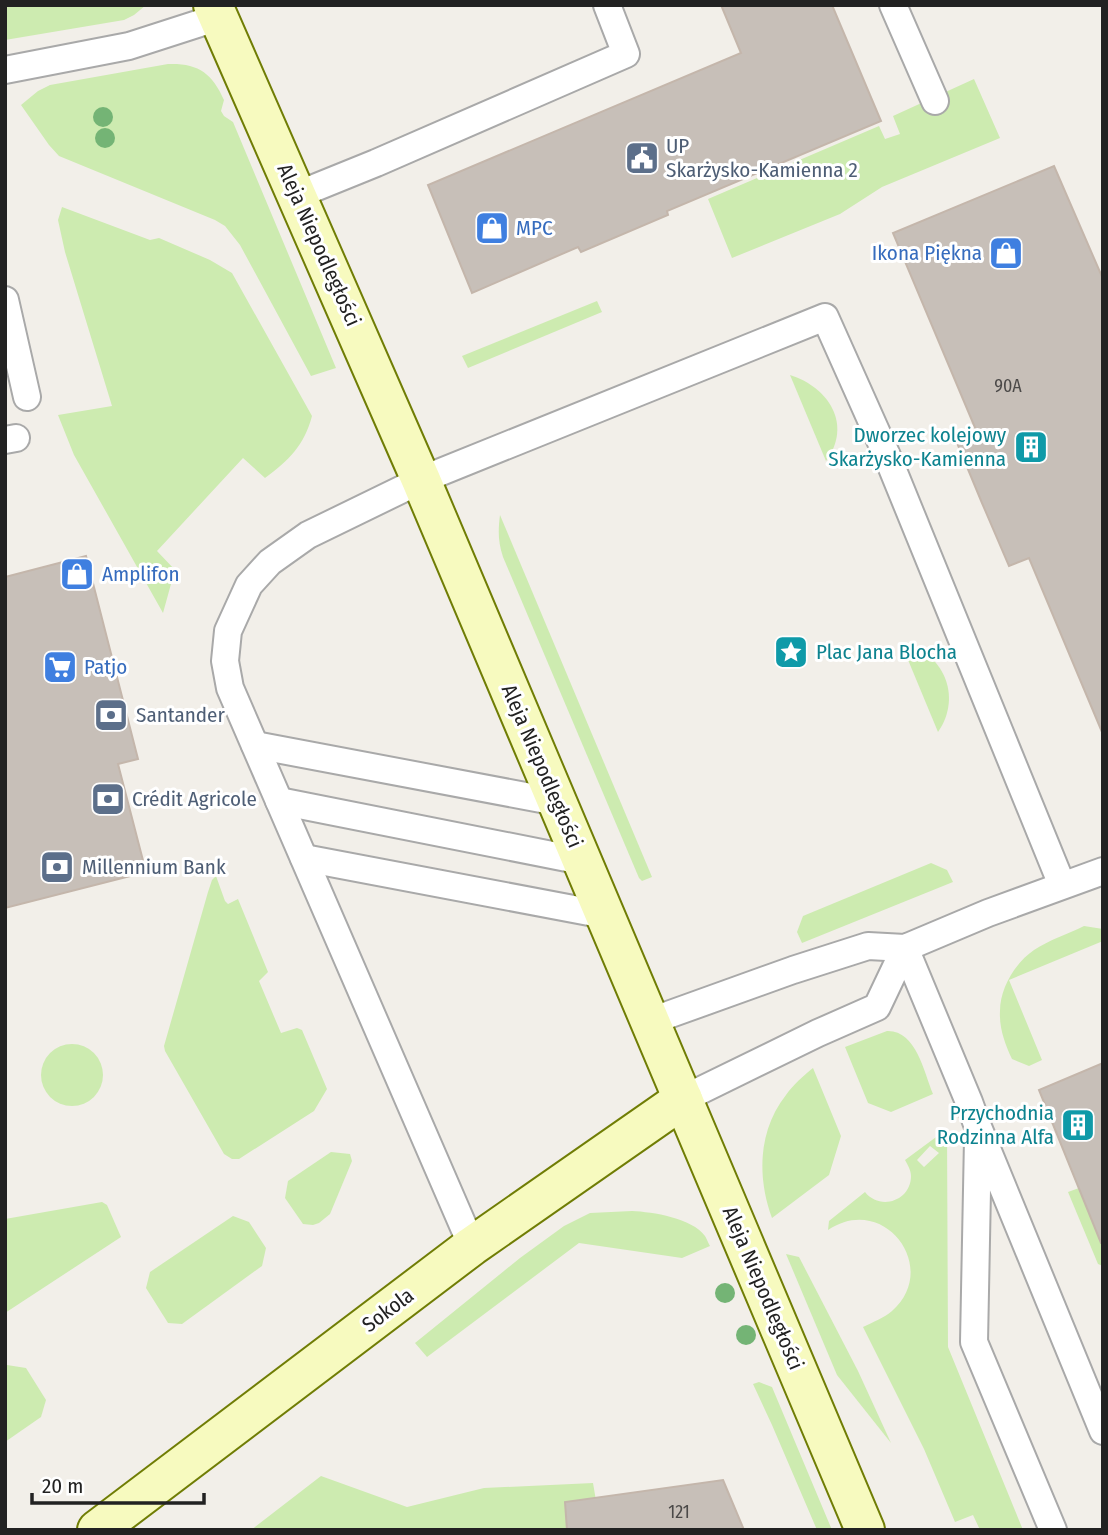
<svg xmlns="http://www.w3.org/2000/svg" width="1108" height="1535" font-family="'Fira Sans Condensed',sans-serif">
	<rect width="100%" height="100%" fill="#f2efe9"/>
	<g fill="#cdebb0" fill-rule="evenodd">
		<path d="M 5,5 L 146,5 L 134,15 L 124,20 L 5,40 Z"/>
		<path d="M 168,64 C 198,63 212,73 224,100 L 221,111 L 224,116 L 233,122 L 336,368 L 311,376 L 240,245 L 225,226 L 215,220 L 59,156 L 49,145 L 21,105 L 38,91 L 50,85 Z"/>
		<path d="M 974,79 L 1000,138 L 882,187 L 840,214 L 732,258 L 708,199 L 879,126 L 885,139 L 900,134 L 893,116 Z"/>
		<path d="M 62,207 L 150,240 L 159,238 L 210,260 L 232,273 L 312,416 C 304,446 289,460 265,478 L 243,458 L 157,551 L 176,571 L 171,584 L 163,613 L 74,455 L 58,415 L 112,406 L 65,252 L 58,220 Z"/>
		<path d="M 597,301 L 602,312 L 468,368 L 462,356 Z"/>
		<path d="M 790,375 C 828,387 853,424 826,461 Z"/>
		<path d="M 500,515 L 652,877 L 642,881 L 639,878 L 503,557 C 498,542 498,531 500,515 Z"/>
		<path d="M 901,643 C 943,651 963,696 938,732 Z"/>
		<path d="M 931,863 L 947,870 L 953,882 L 802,943 L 797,932 L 803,916 Z"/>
		<path d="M 216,876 L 225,901 L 228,904 L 238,899 L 268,972 L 259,981 L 281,1033 L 297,1028 L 302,1030 L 327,1089 L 314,1111 L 239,1159 L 232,1159 L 224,1154 L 165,1051 L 164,1046 L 208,892 L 212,880 Z"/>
		<path d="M 1084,926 L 1103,929 L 1103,941 L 1009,980 L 1042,1060 L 1029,1066 L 1012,1059 C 1005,1044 999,1028 1000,1011 C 1000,988 1015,963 1034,950 C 1049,940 1068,934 1084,926 Z"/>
		<path d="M 887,1031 C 916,1030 924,1072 933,1094 L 891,1112 L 868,1103 L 845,1047 Z"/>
		<circle cx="72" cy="1075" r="31"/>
		<path d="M 813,1068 L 841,1136 L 829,1175 L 772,1218 C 757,1178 758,1130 786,1095 C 793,1085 803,1076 813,1068 Z"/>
		<path d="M 947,1129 L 948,1347 L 1023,1530 L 980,1530 L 973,1515 L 955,1522 L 924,1449 L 863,1327 C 873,1322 884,1318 892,1311 C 941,1268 884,1192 828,1230 L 829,1221 L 865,1192 C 880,1211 911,1201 911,1176 C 911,1171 908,1165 905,1160 ZM 930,1146 L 939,1153 L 924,1167 L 917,1160 Z"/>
		<path d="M 331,1152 L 350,1154 L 352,1161 L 330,1214 L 319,1223 L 313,1225 L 303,1224 L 285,1198 L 288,1181 Z"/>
		<path d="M 1079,1188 L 1103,1246 L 1103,1266 L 1098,1264 L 1068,1192 Z"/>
		<path d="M 102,1202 L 107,1205 L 121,1237 L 5,1313 L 5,1219 Z"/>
		<path d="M 632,1211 C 653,1212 692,1218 705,1236 C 707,1239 708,1243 710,1246 L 682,1258 L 579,1243 L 427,1357 L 415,1343 L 520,1258 L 564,1226 L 590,1213 Z"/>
		<path d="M 233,1216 L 249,1222 L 266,1248 L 262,1266 L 182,1324 L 168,1323 L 146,1288 L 150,1272 Z"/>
		<path d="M 786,1254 L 799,1257 L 858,1371 L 891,1443 L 837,1375 Z"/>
		<path d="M 7,1365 L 26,1368 L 46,1400 L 41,1417 L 5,1442 L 5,1366 Z"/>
		<path d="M 759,1382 L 772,1387 L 832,1530 L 817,1530 L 772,1425 L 753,1384 Z"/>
		<path d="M 321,1476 L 407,1507 L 484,1488 L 593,1483 L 601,1530 L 251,1530 Z"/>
	</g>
	<g fill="#c7bfb8" stroke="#c4b6ab" stroke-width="2">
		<path d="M 721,5 L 832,5 L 881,121 L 667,211 L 668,215 L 581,252 L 578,247 L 472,293 L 428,185 L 741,53 Z"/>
		<path d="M 1054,166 L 1103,279 L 1102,732 L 1029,558 L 1009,566 L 982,503 L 955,438 L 976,430 L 893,233 Z"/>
		<path d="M 86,556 L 138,759 L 118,764 L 146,872 L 5,908 L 5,577 Z"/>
		<path d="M 1103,1063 L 1103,1243 L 1101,1243 L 1039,1090 Z"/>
		<path d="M 723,1480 L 744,1530 L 567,1530 L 565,1502 Z"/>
	</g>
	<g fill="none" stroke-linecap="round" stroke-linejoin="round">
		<g stroke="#a9a9a9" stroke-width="30">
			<g id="lane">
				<path d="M 893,5 L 935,101"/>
				<path d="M 5,70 L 129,46 L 219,17"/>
				<path d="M 297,195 L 376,163 L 626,54 L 607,5"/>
				<path d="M 5,300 L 27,397"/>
				<path d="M 5,440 L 16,438"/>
				<path d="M 255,745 L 557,802"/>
				<path d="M 279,801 L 582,861"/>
				<path d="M 304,858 L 605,915"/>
				<path d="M 905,948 L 969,1102 L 978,1127 L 1103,1431"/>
				<path d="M 651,1021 L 793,970 L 868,946 L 905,948 L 988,913 L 1103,871"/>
				<path d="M 683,1099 L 818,1033 L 877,1007 L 905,948"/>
				<path d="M 978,1139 L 974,1342 L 1053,1530"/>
				<path d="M 472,1246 L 230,688 L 225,661 L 228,631 L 249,585 L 270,562 L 308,535 L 421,480 L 825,317 L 888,458 L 1062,885"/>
			</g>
		</g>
		<g stroke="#707d05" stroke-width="42">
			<g id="secondary">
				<path d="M 213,5 L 421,480 L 865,1530"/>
				<path d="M 97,1530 L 472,1246 L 683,1099"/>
			</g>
		</g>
		<use href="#lane" stroke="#fff" stroke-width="26"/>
		<use href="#secondary" stroke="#f7fabf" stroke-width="38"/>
	</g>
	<g fill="#74b475">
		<circle cx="103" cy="117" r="10"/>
		<circle cx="105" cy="138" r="10"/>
		<circle cx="725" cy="1293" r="10"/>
		<circle cx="746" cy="1335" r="10"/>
	</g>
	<defs>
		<g id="civic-square" transform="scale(1.75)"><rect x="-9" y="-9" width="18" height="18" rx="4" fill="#5c6f8a" stroke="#fff"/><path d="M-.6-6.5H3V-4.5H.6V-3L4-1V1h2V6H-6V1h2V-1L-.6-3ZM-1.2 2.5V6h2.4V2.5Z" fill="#fff"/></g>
		<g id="shop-square" transform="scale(1.75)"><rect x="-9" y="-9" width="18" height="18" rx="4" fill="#3f7fe0" stroke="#fff"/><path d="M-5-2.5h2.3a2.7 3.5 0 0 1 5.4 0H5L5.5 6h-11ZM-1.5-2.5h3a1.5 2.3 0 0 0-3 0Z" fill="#fff"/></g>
		<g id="building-square" transform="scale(1.75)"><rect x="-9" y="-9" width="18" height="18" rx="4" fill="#0f9aa8" stroke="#fff"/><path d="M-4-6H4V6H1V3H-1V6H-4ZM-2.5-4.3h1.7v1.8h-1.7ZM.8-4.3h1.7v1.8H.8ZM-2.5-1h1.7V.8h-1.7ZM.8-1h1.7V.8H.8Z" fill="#fff"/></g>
		<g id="sight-square" transform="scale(1.75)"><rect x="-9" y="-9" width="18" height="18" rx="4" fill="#0f9aa8" stroke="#fff"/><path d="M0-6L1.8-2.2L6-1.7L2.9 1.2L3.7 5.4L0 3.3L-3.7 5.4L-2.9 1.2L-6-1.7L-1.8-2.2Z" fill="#fff"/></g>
		<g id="supermarket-square" transform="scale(1.75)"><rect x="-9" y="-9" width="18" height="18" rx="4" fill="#3f7fe0" stroke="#fff"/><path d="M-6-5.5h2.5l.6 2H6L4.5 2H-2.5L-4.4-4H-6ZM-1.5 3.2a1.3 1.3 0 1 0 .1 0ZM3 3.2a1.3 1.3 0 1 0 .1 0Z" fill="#fff"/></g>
		<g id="bank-square" transform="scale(1.75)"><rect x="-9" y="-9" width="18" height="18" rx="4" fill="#5c6f8a" stroke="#fff"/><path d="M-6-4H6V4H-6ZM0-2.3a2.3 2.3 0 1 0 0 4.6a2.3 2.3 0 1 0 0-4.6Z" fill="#fff"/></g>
	</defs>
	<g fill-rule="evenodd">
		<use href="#civic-square" x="642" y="158"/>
		<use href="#shop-square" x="492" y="228"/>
		<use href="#shop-square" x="1006" y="253"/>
		<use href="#building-square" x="1031" y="447"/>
		<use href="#shop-square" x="77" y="574"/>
		<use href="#sight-square" x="791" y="652"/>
		<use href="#supermarket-square" x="60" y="667"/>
		<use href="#bank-square" x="111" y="715"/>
		<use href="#bank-square" x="108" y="799"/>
		<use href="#bank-square" x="57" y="867"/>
		<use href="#building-square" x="1078" y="1125"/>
	</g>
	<g text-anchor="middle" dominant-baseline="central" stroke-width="6" stroke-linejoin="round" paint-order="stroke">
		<g font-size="18" fill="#4b4948">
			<text x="1008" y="386">90A</text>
			<text x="679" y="1512">121</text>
		</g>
		<g font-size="21" fill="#4e5e75" stroke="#fff" text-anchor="start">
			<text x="666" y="146">UP<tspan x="666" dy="24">Skarżysko-Kamienna 2</tspan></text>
			<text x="136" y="715">Santander</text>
			<text x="132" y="799">Crédit Agricole</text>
			<text x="82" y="867">Millennium Bank</text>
		</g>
		<g font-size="21" fill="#366cbe" stroke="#fff" text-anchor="start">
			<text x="516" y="228">MPC</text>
			<text x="982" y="253" text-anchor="end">Ikona Piękna</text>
			<text x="102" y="574">Amplifon</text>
			<text x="84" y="667">Patjo</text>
		</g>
		<g font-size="21" fill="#222" stroke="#fff">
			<text transform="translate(319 245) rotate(66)">Aleja Niepodległości</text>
			<text transform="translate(542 766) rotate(67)">Aleja Niepodległości</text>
			<text transform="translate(763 1288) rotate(67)">Aleja Niepodległości</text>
			<text transform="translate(388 1310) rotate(-37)">Sokola</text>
		</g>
		<g font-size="21" fill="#0d838f" stroke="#fff" text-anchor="end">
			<text x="1006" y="435">Dworzec kolejowy<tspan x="1006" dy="24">Skarżysko-Kamienna</tspan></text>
			<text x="816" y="652" text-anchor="start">Plac Jana Blocha</text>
			<text x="1054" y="1113">Przychodnia<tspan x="1054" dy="24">Rodzinna Alfa</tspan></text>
		</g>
	</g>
	<rect width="1108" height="1535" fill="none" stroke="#222222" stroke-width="14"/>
	<path d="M32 1493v10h172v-10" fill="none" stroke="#222222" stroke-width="3.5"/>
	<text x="42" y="1493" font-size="21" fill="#222222" stroke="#ffffff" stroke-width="5" paint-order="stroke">20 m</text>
</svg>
